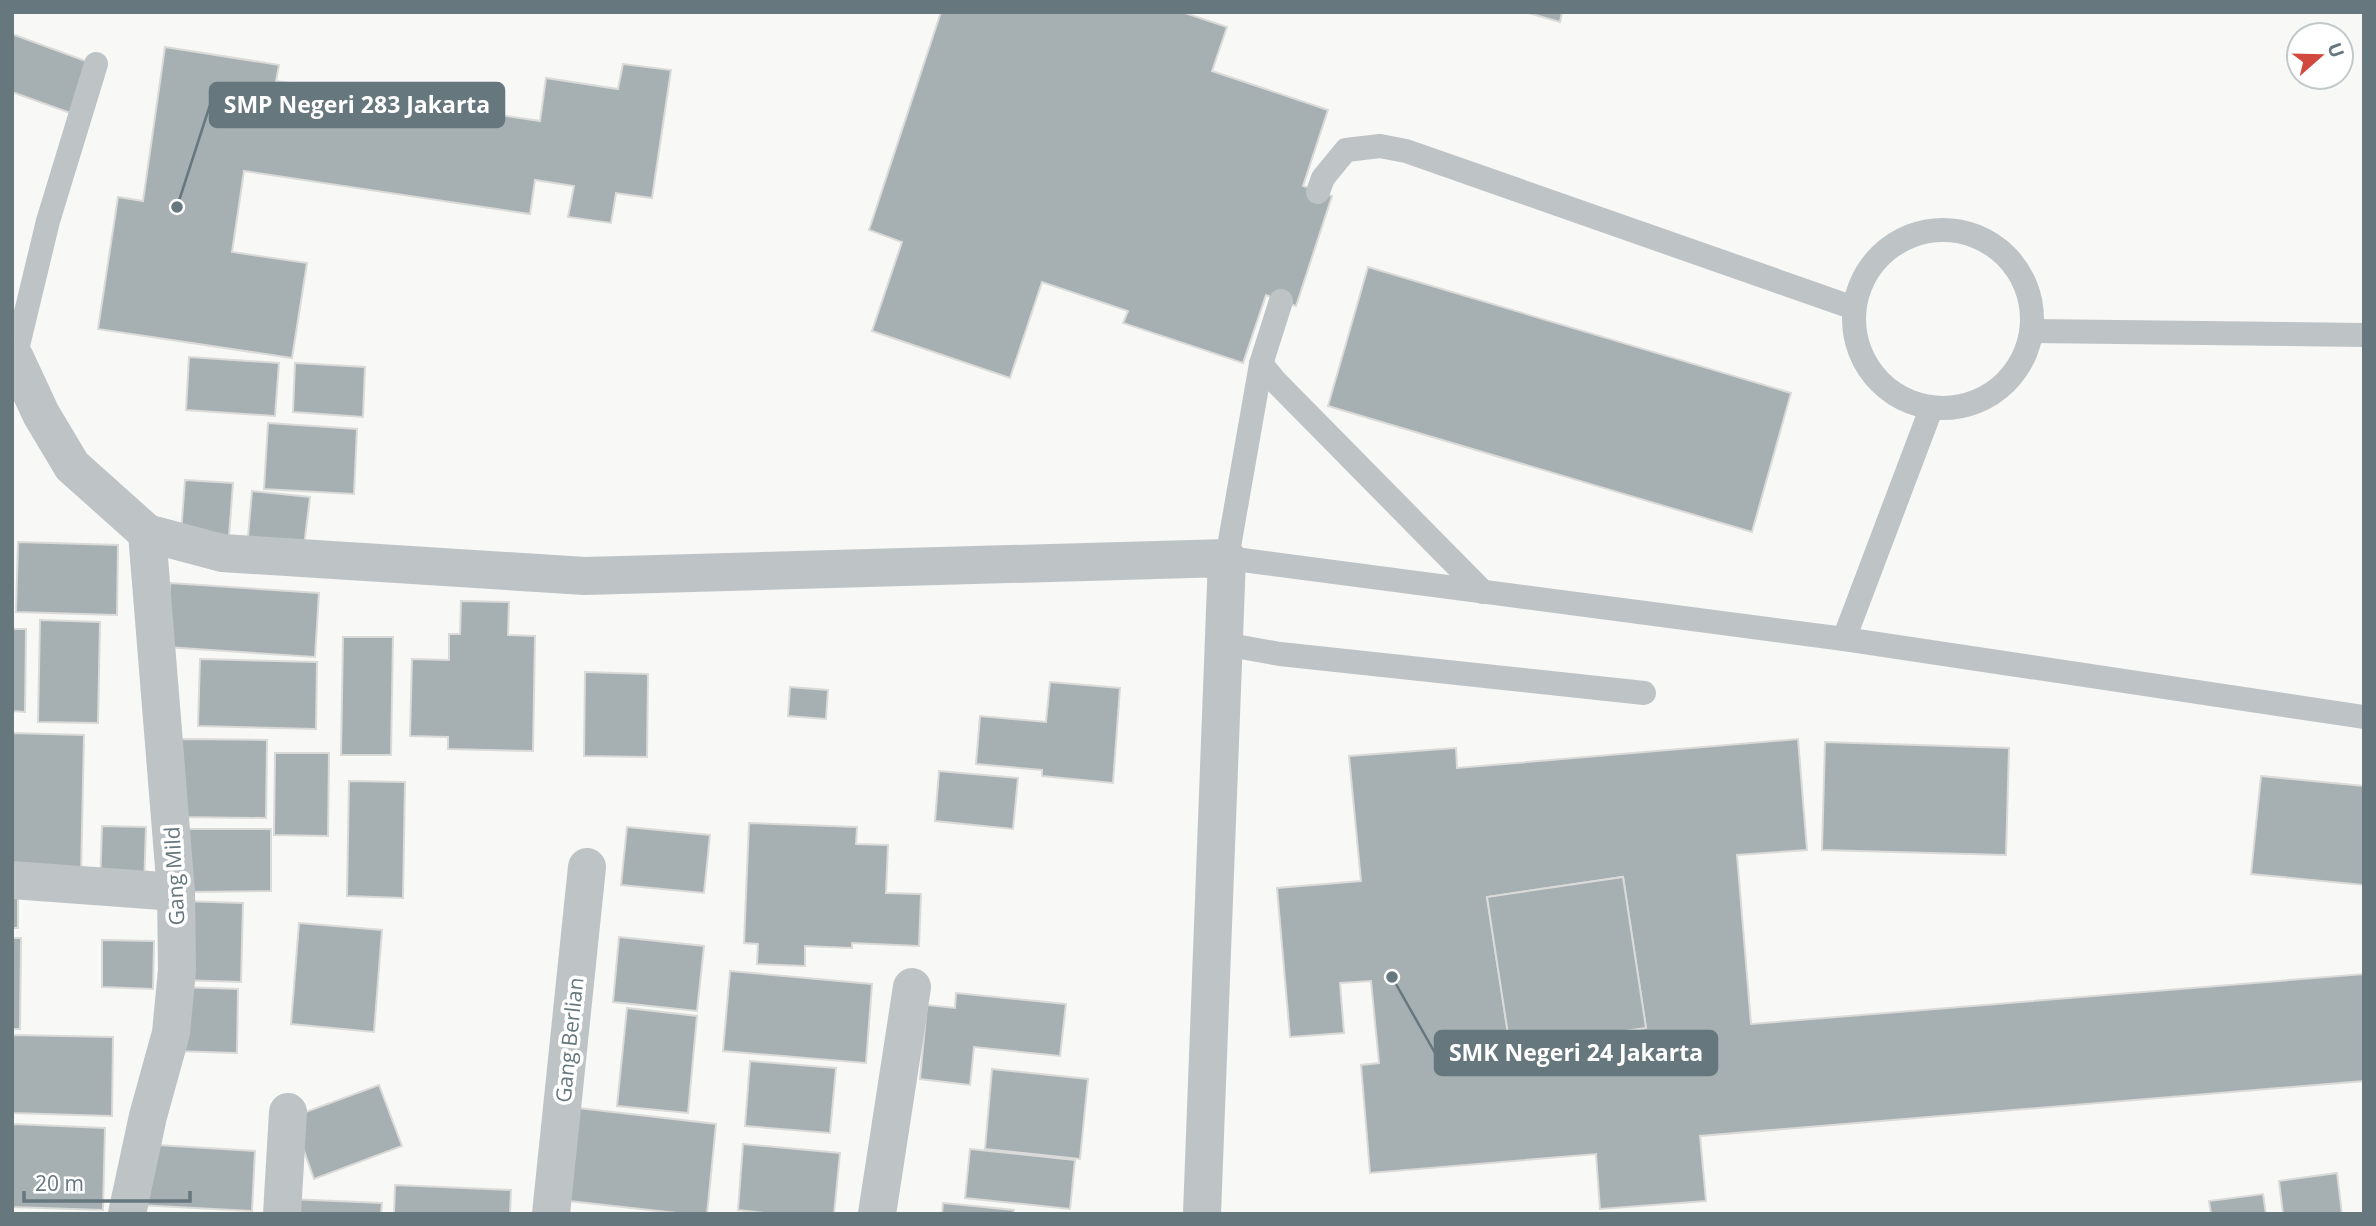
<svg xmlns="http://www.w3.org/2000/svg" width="2376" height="1226" font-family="'Open Sans',sans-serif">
	<rect width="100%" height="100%" fill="#f8f8f6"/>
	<g fill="#a6afb2" stroke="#dadad8" stroke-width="2" fill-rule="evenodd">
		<path d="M 941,12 L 1182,12 L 1227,27 L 1212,71 L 1328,110 L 1303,186 L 1332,196 L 1296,306 L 1266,295 L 1243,363 L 1123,323 L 1128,311 L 1042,282 L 1010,378 L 872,331 L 902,242 L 869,230 Z"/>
		<path d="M 1525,12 L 1562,12 L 1560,22 Z"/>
		<path d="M 12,34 L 91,63 L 73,114 L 12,92 Z"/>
		<path d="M 165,47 L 279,65 L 276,81 L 540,121 L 546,78 L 618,89 L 623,64 L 671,70 L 652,198 L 616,193 L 611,223 L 568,217 L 574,186 L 535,180 L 530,214 L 244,171 L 232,252 L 307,263 L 292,358 L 98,329 L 118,197 L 143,201 Z"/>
		<path d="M 1368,267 L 1791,393 L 1752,532 L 1328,406 Z"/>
		<path d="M 189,357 L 279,363 L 275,416 L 186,410 Z"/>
		<path d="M 295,363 L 365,367 L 363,417 L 293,412 Z"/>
		<path d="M 268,423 L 357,429 L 354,494 L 264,489 Z"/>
		<path d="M 185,480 L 233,483 L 229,536 L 181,533 Z"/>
		<path d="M 252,491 L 310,497 L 303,554 L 247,548 Z"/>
		<path d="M 18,542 L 118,545 L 117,615 L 16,612 Z"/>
		<path d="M 170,583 L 319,593 L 315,657 L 166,647 Z"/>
		<path d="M 461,601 L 509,602 L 508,635 L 535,636 L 533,751 L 448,749 L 448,737 L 410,736 L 412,659 L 449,660 L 449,634 L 460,634 Z"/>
		<path d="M 40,620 L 100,622 L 98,723 L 38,722 Z"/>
		<path d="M 12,629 L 26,629 L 25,712 L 12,711 Z"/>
		<path d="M 343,637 L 393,637 L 391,755 L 341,755 Z"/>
		<path d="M 200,659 L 317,662 L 316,729 L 198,726 Z"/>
		<path d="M 585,672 L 648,674 L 647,757 L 584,756 Z"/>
		<path d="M 1050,682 L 1120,688 L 1113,783 L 1042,776 L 1042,770 L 976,764 L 980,716 L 1046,722 Z"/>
		<path d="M 790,687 L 828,690 L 826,719 L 788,716 Z"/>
		<path d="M 12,733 L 84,735 L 81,874 L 12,872 Z"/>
		<path d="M 180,739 L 267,740 L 266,818 L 179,817 Z"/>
		<path d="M 1798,739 L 1807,850 L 1737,855 L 1751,1024 L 2364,974 L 2364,1081 L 1700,1136 L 1706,1201 L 1600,1209 L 1596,1154 L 1370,1173 L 1361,1065 L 1379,1063 L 1371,981 L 1340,983 L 1344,1033 L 1290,1037 L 1277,888 L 1361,881 L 1349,756 L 1456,748 L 1457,768 ZM 1623,877 L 1646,1028 L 1510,1047 L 1487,897 Z"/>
		<path d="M 1825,742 L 2009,748 L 2006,855 L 1822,850 Z"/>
		<path d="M 275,753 L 329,753 L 328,836 L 274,835 Z"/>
		<path d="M 939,771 L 1018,778 L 1013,829 L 935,821 Z"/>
		<path d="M 2261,776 L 2364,786 L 2364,885 L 2251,874 Z"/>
		<path d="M 349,781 L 405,782 L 403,898 L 347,896 Z"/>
		<path d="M 749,823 L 857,827 L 856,844 L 888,845 L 886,893 L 921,894 L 919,946 L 852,943 L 852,948 L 805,946 L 805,966 L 757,964 L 758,944 L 744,943 Z"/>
		<path d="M 102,826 L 146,827 L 144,887 L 100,887 Z"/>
		<path d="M 627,827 L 710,835 L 704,893 L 621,885 Z"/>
		<path d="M 186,829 L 271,829 L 271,891 L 186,892 Z"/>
		<path d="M 1623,877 L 1646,1028 L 1510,1047 L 1487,897 Z"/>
		<rect x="12" y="889" width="6" height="39"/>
		<path d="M 181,901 L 243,903 L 241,982 L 179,980 Z"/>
		<path d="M 299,923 L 382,930 L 374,1032 L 291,1024 Z"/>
		<path d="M 619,937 L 704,946 L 697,1011 L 613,1002 Z"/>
		<path d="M 12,938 L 21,938 L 20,1029 L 12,1029 Z"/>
		<path d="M 102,940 L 154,941 L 153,989 L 102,987 Z"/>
		<path d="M 730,971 L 872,984 L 866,1063 L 723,1051 Z"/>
		<path d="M 178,987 L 238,989 L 237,1053 L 176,1051 Z"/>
		<path d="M 956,993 L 1066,1004 L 1060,1056 L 974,1047 L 970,1085 L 920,1079 L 927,1005 L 955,1008 Z"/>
		<path d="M 627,1008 L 697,1016 L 688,1113 L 617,1106 Z"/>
		<path d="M 12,1035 L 113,1037 L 112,1116 L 12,1113 Z"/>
		<path d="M 750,1061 L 836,1068 L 830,1133 L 745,1126 Z"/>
		<path d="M 992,1069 L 1088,1079 L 1080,1159 L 985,1149 Z"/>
		<path d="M 379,1085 L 402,1146 L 314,1179 L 292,1117 Z"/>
		<path d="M 578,1108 L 716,1124 L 707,1214 L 686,1214 L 569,1201 Z"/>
		<path d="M 13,1124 L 105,1128 L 103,1210 L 12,1207 Z"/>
		<path d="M 141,1144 L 255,1151 L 252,1211 L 138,1205 Z"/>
		<path d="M 743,1144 L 840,1153 L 834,1214 L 773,1214 L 738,1210 Z"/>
		<path d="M 970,1149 L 1075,1160 L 1070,1209 L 965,1198 Z"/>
		<path d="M 2337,1173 L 2342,1214 L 2283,1214 L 2279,1181 Z"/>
		<path d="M 395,1185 L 511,1190 L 510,1214 L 394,1214 Z"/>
		<path d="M 2263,1194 L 2266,1214 L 2211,1214 L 2209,1201 Z"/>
		<path d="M 289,1199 L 382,1203 L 381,1214 L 288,1214 Z"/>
		<path d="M 943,1203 L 1014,1210 L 1013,1214 L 942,1214 Z"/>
	</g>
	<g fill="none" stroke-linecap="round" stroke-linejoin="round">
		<g stroke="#bec3c5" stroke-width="24">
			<path d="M 1318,192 L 1323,178 L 1346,150 L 1380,146 L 1406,151 L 1854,308"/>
			<circle cx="1943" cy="319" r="89"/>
			<path d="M 1281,301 L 1261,364 L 1227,558 L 1844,639 L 2364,717"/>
			<path d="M 2032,331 L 2364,335"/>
			<path d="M 15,358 L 48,221 L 96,64"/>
			<path d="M 1261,364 L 1275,381 L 1483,592"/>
			<path d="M 1844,639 L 1931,409"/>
			<path d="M 1224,644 L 1280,654 L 1644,693"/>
		</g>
		<g stroke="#bec3c5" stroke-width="38">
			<path d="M 15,358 L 41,414 L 72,466 L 147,533 L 222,553 L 585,576 L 1227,558 L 1202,1214"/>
			<path d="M 12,880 L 176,892"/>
			<path d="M 127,1214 L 148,1116 L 171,1033 L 177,970 L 176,892 L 147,533"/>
			<path d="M 282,1214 L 288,1112"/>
			<path d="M 551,1214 L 587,867"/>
			<path d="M 877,1214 L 912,987"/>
		</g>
	</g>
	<g text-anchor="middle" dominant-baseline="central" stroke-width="7" stroke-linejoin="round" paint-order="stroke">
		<g font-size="21" fill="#66777e" stroke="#fff">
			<text transform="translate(174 876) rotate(-93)">Gang Mild</text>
			<text transform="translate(569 1040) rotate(-84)">Gang Berlian</text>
		</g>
	</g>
	<path fill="none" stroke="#66777e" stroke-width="2.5" d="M177 207L210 105M1392 977L1435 1053"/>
	<g fill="#66777e" stroke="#fff" stroke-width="2.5">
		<circle cx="177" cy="207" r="7"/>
		<circle cx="1392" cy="977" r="7"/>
	</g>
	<g fill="#66777e" stroke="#66777e" stroke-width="2.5">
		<rect x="210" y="83" width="294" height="44" rx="7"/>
		<rect x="1435" y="1031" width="282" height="44" rx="7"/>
	</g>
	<g font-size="23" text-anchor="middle" font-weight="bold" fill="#fff">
		<text x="357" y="113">SMP Negeri 283 Jakarta</text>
		<text x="1576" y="1061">SMK Negeri 24 Jakarta</text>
	</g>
	<rect width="2376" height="1226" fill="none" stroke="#66777e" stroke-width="28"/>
	<g transform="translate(2320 56) rotate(70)"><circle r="33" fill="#ffffff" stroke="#c2c9cb" stroke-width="2"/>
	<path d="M0-5L12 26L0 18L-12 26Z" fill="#d1493e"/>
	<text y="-10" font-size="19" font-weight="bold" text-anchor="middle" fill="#66777e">U</text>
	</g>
	<path d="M24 1191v10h166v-10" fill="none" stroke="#66777e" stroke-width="3.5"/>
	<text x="35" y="1191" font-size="21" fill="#66777e" stroke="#ffffff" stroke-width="5" paint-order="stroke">20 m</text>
</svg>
